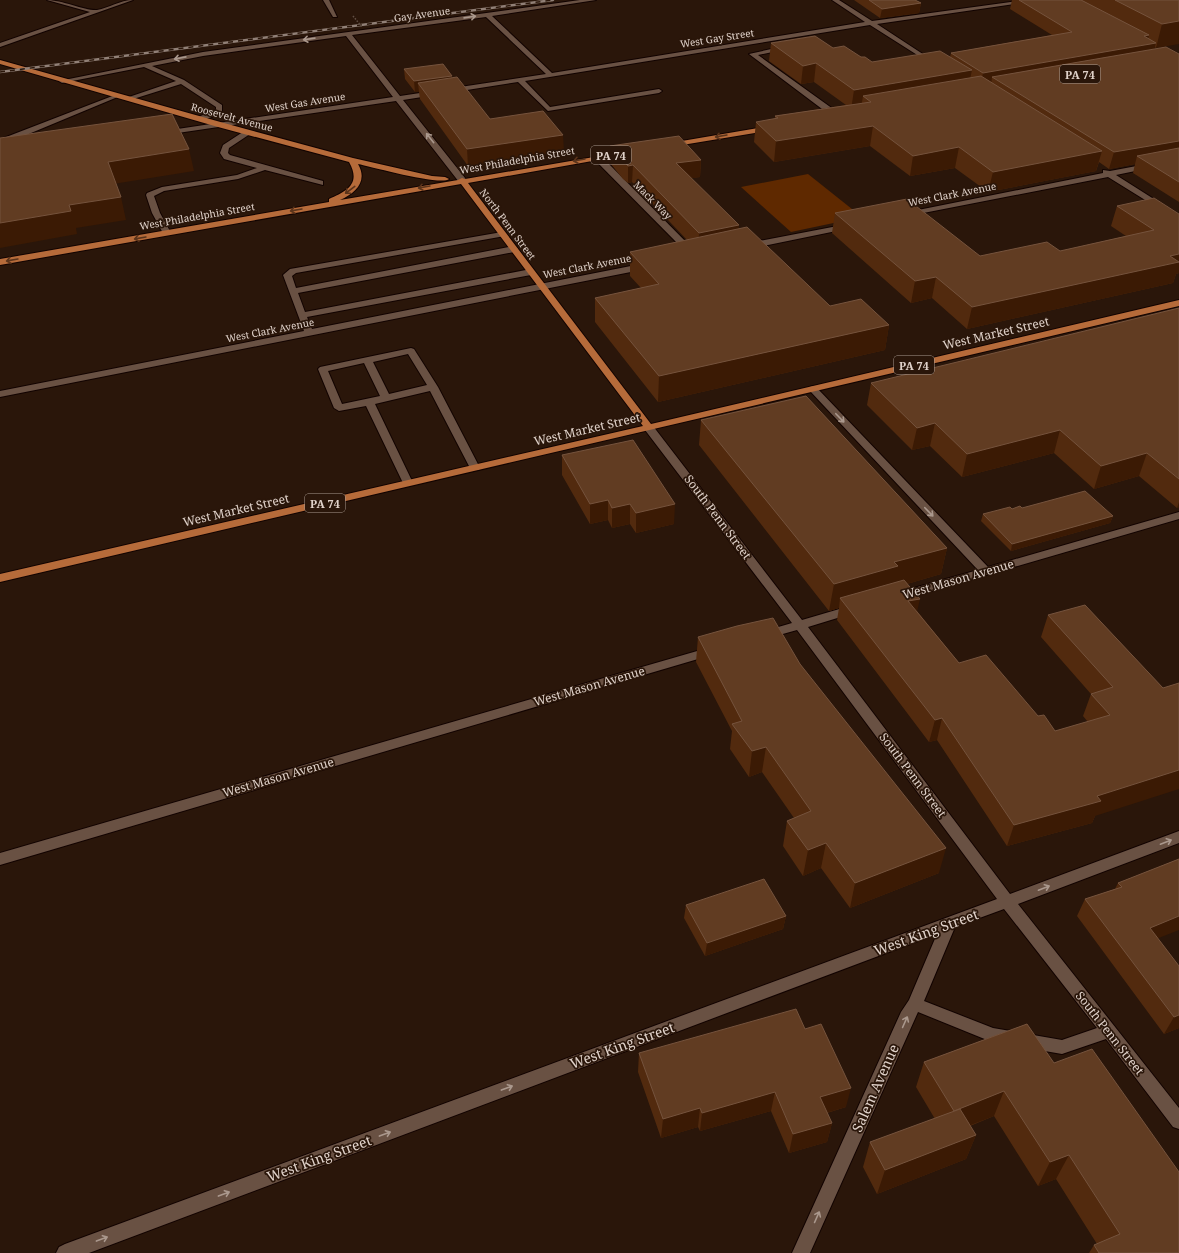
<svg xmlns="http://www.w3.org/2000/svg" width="1179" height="1253" font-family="'Noto Serif',serif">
	<rect width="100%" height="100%" fill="#2a160a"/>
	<path fill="#5f2900" d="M 808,174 L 862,217 L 791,232 L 741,187 Z"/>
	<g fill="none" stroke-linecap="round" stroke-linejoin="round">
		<g stroke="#120300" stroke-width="2">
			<g id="minor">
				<path d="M 47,0 C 62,0 86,11 97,10 C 109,8 120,0 133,0 L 0,47 L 0,43 L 90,12 Z"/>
				<path d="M 323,0 L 329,0 L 337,17 L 333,17 Z"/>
				<path d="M 580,0 L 596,0 L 492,16 L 552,73 L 865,22 L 832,0 L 839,0 L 872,21 L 1026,0 L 1042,0 L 877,24 L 935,62 L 936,63 L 933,65 L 870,25 L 525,81 L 550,107 L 659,89 L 662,91 L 659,93 L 548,111 L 518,82 L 403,100 L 465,178 L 466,180 L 462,182 L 459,182 L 396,101 L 164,135 L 160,133 L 164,131 L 393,97 L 346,36 L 203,56 L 152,66 L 184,80 L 222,105 L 222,113 L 201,121 L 197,119 L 198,117 L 216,110 L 216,107 L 181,84 L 130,100 L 126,100 L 126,98 L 176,81 L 144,67 L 62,83 L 59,81 L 203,52 ZM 486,17 L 546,74 L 400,96 L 352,35 Z"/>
				<path d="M 785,46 L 788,48 L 787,49 L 758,55 L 840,114 L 840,118 L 834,118 L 749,54 Z"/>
				<path d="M 115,95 L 120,96 L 7,143 L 0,147 L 1,139 Z"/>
				<path d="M 246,130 L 253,132 L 229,148 L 228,153 L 230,155 L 323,181 L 323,185 L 265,170 L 238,179 L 164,191 L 154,196 L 160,213 L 171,233 L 167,235 L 164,235 L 152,213 L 146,195 L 147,193 L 162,187 L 237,175 L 257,168 L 224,159 L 220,153 L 223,145 Z"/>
				<path d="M 594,155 L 600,155 L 695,251 L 695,255 L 689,255 L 594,159 Z"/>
				<path d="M 1179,158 L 1179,162 L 1116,175 L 1179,215 L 1179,221 L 1108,177 L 908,216 L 904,214 L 908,212 L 1103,173 L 1103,170 L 1110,171 Z"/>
				<path d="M 848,224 L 852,226 L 851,228 L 749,249 L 745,246 L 749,243 Z"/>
				<path d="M 502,232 L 506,234 L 505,236 L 296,273 L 292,276 L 296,288 L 514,246 L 518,249 L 514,252 L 298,293 L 305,312 L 531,269 L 535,272 L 531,275 L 307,317 L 312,329 L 646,263 L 650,266 L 646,269 L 0,397 L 0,391 L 304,331 L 283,275 L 290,269 Z"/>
				<path d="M 411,348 L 414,349 L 438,387 L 480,468 L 479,470 L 471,470 L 470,468 L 430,391 L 375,404 L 413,483 L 408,486 L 403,483 L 366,406 L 339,411 L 334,408 L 318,369 L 320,367 ZM 408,354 L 427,385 L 389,394 L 373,362 ZM 364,363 L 380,396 L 342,404 L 328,371 Z"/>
				<path d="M 813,386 L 816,387 L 988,567 L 1179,512 L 1179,519 L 904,599 L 896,599 L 894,596 L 896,593 L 978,570 L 810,391 L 808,389 L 810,387 Z"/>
				<path d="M 649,425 L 653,426 L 802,620 L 853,605 L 857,606 L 859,609 L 857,612 L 808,627 L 1010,894 L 1179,831 L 1179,843 L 1018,904 L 1179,1108 L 1179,1129 L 1173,1127 L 1106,1039 L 1062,1054 L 992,1042 L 918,1012 L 810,1253 L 792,1253 L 901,1012 L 909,1000 L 937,934 L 89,1253 L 56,1253 L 59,1247 L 65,1244 L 997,899 L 797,630 L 765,639 L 761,638 L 759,635 L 761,632 L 792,623 L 645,430 L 644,428 ZM 1004,909 L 1097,1028 L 1062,1040 L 993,1028 L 924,1001 L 955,927 Z"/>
				<path d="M 711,647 L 715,648 L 717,651 L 715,654 L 0,865 L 0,853 Z"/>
			</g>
		</g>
		<g stroke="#120300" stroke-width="2">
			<g id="major">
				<path d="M 0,60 L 224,123 L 353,158 L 432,176 L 445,177 L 449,179 C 441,186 372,167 358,164 C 368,181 356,193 340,200 L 458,180 L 462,178 L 465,179 L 629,151 L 629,155 L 626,155 L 468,183 L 651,424 L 1179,300 L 1179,306 L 0,582 L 0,574 L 643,426 L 461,184 L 0,265 L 0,259 L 329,202 L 329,199 C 348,191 361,183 349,162 L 218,127 L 0,64 Z"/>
				<path d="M 770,126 L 774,128 L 773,130 L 670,147 L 666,145 L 670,143 Z"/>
			</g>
		</g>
		<use href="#minor" fill="#695143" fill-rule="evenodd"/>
		<use href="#major" fill="#b66b3a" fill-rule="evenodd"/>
		<g stroke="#918077" stroke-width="2.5">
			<path id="rail" d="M 0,72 L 553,0"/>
		</g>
		<use href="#rail" stroke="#2a160a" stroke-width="1.5" stroke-dasharray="5" stroke-linecap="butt"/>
		<path stroke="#625045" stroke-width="1.5" stroke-dasharray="1.5 1.5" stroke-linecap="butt" d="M 353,16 L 362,27"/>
	</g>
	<g fill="#522a0e">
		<path d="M 854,0 L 915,0 L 921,3 L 919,13 L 880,18 Z"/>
		<path d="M 1012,0 L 1179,0 L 1156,48 L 1154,47 L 1154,50 L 1179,54 L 1179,202 L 1133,173 L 1135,164 L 1109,169 L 1099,162 L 1096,171 L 988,192 L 955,168 L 910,176 L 870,146 L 774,162 L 754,142 L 756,122 L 775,119 L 775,116 L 846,105 L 814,82 L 801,84 L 769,61 L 771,43 L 833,48 L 872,62 L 950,57 L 951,53 L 1052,35 L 1010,9 Z"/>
		<path d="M 404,69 L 452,78 L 490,119 L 564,151 L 468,166 L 420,99 L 419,92 L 415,92 L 405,79 Z"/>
		<path d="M 610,146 L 701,160 L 700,177 L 691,178 L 739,229 L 830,306 L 889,325 L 885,350 L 658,402 L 595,322 L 595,298 L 641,288 L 630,276 L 630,252 L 687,240 L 632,182 L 628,183 L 623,179 L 610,163 Z"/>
		<path d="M 1117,206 L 1179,214 L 1179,273 L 1176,274 L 1173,283 L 967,329 L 932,298 L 911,303 L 832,233 L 835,213 L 980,256 L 1060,251 L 1126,236 L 1111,226 Z"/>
		<path d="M 1179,308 L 1179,507 L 1177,508 L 1139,476 L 1094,489 L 1054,453 L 962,477 L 930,446 L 912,450 L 867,405 L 871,383 Z"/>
		<path d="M 701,420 L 947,548 L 941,574 L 907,584 L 917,611 L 959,663 L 1038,716 L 1055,731 L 1088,722 L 1083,716 L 1091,694 L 1041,637 L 1048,615 L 1163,688 L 1095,816 L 1092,823 L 1007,846 L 937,740 L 929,742 L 837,620 L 839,608 L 829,611 L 699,445 Z"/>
		<path d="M 562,455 L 674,524 L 636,533 L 630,524 L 612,528 L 608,520 L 590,524 L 562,475 Z"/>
		<path d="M 1022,508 L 1113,516 L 1110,523 L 1011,551 L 981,521 L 983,514 L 1012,509 Z"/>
		<path d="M 698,637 L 800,664 L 939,873 L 850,908 L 821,868 L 803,876 L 783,846 L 787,821 L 794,818 L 762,772 L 749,777 L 730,749 L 732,731 L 696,662 Z"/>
		<path d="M 1179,859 L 1158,939 L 1179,966 L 1179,1028 L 1164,1034 L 1077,916 L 1085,899 L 1115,889 L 1118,883 Z"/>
		<path d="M 686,905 L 786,916 L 783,929 L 705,956 L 684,918 Z"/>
		<path d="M 1027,1024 L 1179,1253 L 1089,1253 L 1094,1245 L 1097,1244 L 1056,1179 L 1038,1186 L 994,1116 L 970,1126 L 976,1135 L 966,1159 L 877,1194 L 863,1167 L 870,1142 L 935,1119 L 916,1087 L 924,1062 Z"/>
		<path d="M 805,1029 L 846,1107 L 827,1113 L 832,1123 L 827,1142 L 789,1153 L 771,1111 L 700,1131 L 698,1127 L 661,1138 L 638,1072 L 639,1053 Z"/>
	</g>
	<g fill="#3b1a04">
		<path d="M 921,3 L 919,13 L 880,18 L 882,9 Z"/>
		<path d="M 1179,21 L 1179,44 L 1156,48 L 1162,24 Z"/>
		<path d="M 1149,35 L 1147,45 L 1156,43 L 1152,57 L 992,77 L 991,85 L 980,87 L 983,73 Z"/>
		<path d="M 816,63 L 814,82 L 801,84 L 803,66 Z"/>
		<path d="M 972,70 L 968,89 L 863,96 L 861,108 L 851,110 L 854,90 Z"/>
		<path d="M 452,76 L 453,87 L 418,83 L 419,92 L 415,92 L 414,81 Z"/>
		<path d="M 873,126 L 870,146 L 774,162 L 776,141 Z"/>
		<path d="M 563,135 L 564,151 L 468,166 L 467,149 Z"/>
		<path d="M 1179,141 L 1179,157 L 1137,156 L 1135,164 L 1109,169 L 1114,152 Z"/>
		<path d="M 959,147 L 955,168 L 910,176 L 913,156 Z"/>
		<path d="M 189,149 L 194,171 L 113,184 L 108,162 Z"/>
		<path d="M 1102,151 L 1096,171 L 988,192 L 993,172 Z"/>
		<path d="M 701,160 L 700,177 L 675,181 L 676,163 Z"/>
		<path d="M 633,165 L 632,182 L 628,183 L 628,166 Z"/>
		<path d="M 121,197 L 126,220 L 76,228 L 77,234 L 0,248 L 0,223 L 69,205 Z"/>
		<path d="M 739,225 L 738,243 L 698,251 L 699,233 Z"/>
		<path d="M 1179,254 L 1179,273 L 1176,274 L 1173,283 L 967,329 L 972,307 Z"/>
		<path d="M 936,277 L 932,298 L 911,303 L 915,281 Z"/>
		<path d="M 889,325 L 885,350 L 658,402 L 659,376 Z"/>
		<path d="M 935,423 L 930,446 L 912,450 L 917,428 Z"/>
		<path d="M 1060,430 L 1054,453 L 962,477 L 967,454 Z"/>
		<path d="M 1147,453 L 1139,476 L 1094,489 L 1101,466 Z"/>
		<path d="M 608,500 L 608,520 L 590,524 L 590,504 Z"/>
		<path d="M 1179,502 L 1179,507 L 1177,508 Z"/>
		<path d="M 630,504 L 630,524 L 612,528 L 612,508 Z"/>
		<path d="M 675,504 L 674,524 L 636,533 L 636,513 Z"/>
		<path d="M 1113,516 L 1110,523 L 1011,551 L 1012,544 Z"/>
		<path d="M 947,548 L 941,574 L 893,588 L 840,598 L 839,608 L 829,611 L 834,584 L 894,562 Z"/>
		<path d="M 920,599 L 915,620 L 908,601 Z"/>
		<path d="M 942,718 L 937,740 L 929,742 L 935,720 Z"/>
		<path d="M 766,747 L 762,772 L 749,777 L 752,751 Z"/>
		<path d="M 1179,770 L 1179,789 L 1095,816 L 1092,823 L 1007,846 L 1014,825 L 1097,796 Z"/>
		<path d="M 826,843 L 821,868 L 803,876 L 808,850 Z"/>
		<path d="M 946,848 L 939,873 L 850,908 L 855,883 Z"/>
		<path d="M 786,916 L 783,929 L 705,956 L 707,943 Z"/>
		<path d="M 1179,916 L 1179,930 L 1141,945 L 1150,928 Z"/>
		<path d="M 1179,1015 L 1179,1028 L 1164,1034 L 1174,1017 Z"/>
		<path d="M 851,1088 L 846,1107 L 816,1116 L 820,1097 Z"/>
		<path d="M 1004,1091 L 994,1116 L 945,1135 L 954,1111 Z"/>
		<path d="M 775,1092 L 771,1111 L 700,1131 L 702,1113 Z"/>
		<path d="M 700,1108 L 698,1127 L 661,1138 L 663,1119 Z"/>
		<path d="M 832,1123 L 827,1142 L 789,1153 L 793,1134 Z"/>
		<path d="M 976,1135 L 966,1159 L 877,1194 L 885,1170 Z"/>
		<path d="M 1069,1155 L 1056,1179 L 1038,1186 L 1050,1162 Z"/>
	</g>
	<g fill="#613c22" stroke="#75533d">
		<path d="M 869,0 L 915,0 L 921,3 L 882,9 Z"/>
		<path d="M 1019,0 L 1081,0 L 1149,35 L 1144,36 L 1156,43 L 983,73 L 951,53 L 1072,32 Z"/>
		<path d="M 1115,0 L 1179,0 L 1179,21 L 1162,24 Z"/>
		<path d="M 815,36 L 833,48 L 844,46 L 861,57 L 865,57 L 872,62 L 940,51 L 972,70 L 854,90 L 816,63 L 803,66 L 771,43 Z"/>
		<path d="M 1166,47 L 1179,54 L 1179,141 L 1114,152 L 992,77 Z"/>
		<path d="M 443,64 L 452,76 L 414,81 L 404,69 Z"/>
		<path d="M 981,76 L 1102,151 L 993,172 L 959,147 L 913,156 L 873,126 L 776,141 L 756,122 L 778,118 L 775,116 L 871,102 L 863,96 Z"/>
		<path d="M 457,77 L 490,119 L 543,111 L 563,135 L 467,149 L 418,83 Z"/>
		<path d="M 172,114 L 189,149 L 108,162 L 121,197 L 69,205 L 71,211 L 0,223 L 0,138 Z"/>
		<path d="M 679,136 L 701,160 L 676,163 L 739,225 L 699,233 L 633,165 L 628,166 L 624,161 L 610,146 Z"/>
		<path d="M 1179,148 L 1179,182 L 1137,156 Z"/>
		<path d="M 1154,198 L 1179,214 L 1179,254 L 1170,256 L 1179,262 L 972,307 L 936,277 L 915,281 L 835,213 L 907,199 L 980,256 L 1047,242 L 1060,251 L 1154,230 L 1117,206 Z"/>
		<path d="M 747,227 L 830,306 L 861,299 L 889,325 L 659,376 L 595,298 L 659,284 L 630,252 Z"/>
		<path d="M 1179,308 L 1179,479 L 1147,453 L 1101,466 L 1060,430 L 967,454 L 935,423 L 917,428 L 871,383 Z"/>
		<path d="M 806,396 L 947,548 L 894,562 L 898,566 L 834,584 L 701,420 Z"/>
		<path d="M 633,440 L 675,504 L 636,513 L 630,504 L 612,508 L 608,500 L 590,504 L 562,455 Z"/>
		<path d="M 1085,491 L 1113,516 L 1012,544 L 983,514 L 1010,507 L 1012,509 L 1020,506 L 1022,508 Z"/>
		<path d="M 904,580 L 920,599 L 908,601 L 959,663 L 986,655 L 1038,716 L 1044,715 L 1055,731 L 1110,715 L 1091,694 L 1113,687 L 1048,615 L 1085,605 L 1163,688 L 1179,683 L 1179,770 L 1097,796 L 1101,801 L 1014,825 L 942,718 L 935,720 L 840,598 Z"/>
		<path d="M 773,618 L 800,664 L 946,848 L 855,883 L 826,843 L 808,850 L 787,821 L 811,811 L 766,747 L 752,751 L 732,724 L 742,721 L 698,637 L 737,626 Z"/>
		<path d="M 1179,859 L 1179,916 L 1150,928 L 1179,966 L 1179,1015 L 1174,1017 L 1085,899 L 1122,887 L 1118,883 Z"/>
		<path d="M 764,879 L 786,916 L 707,943 L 686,905 Z"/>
		<path d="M 796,1009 L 805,1029 L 821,1024 L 851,1088 L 820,1097 L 832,1123 L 793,1134 L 775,1092 L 702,1113 L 700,1108 L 663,1119 L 639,1053 Z"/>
		<path d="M 1027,1024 L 1054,1063 L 1092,1049 L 1179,1172 L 1179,1253 L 1099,1253 L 1094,1245 L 1120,1234 L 1069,1155 L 1050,1162 L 1004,1091 L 954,1111 L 924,1062 Z"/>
		<path d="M 960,1109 L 976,1135 L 885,1170 L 870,1142 Z"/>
	</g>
	<defs><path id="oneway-shaft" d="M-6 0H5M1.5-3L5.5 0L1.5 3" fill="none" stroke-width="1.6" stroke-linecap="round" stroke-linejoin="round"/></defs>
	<g stroke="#aa988d">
		<use href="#oneway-shaft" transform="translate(470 17) rotate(-8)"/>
		<use href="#oneway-shaft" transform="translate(309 39) rotate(172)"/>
		<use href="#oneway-shaft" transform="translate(180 58) rotate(169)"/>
		<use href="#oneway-shaft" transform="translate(430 138) rotate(-128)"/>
		<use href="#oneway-shaft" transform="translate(840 418) rotate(46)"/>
		<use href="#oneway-shaft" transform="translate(929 512) rotate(46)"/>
		<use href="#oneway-shaft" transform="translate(1166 842) rotate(-21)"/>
		<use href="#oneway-shaft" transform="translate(1044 888) rotate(-21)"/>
		<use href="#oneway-shaft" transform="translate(905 1022) rotate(-66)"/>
		<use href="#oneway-shaft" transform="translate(507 1088) rotate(-20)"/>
		<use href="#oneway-shaft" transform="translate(385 1134) rotate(-20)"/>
		<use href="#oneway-shaft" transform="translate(224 1194) rotate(-20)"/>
		<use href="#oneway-shaft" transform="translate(817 1217) rotate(-66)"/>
		<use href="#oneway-shaft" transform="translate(102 1239) rotate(-20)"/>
	</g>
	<g stroke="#5b341b">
		<use href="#oneway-shaft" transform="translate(721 136) rotate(170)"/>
		<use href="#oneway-shaft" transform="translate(579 160) rotate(170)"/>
		<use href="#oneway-shaft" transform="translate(424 187) rotate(170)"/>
		<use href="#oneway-shaft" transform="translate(350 190) rotate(143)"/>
		<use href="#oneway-shaft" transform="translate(296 210) rotate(170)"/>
		<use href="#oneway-shaft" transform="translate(140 238) rotate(170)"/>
		<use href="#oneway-shaft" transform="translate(12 260) rotate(170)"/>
	</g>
	<g text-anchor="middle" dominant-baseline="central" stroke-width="3.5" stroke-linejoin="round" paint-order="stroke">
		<g font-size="10" fill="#e0d2ca" stroke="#2a160a">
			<text transform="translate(422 14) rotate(-8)">Gay Avenue</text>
			<text transform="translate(717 38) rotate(-9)">West Gay Street</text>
			<text transform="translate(305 102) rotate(-9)">West Gas Avenue</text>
			<text transform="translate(232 117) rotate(15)">Roosevelt Avenue</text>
			<text transform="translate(517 160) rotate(-10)">West Philadelphia Street</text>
			<text transform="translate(952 194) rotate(-11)">West Clark Avenue</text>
			<text transform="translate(653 200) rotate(45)">Mack Way</text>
			<text transform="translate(197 216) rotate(-10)">West Philadelphia Street</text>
			<text transform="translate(508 224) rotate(53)">North Penn Street</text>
			<text transform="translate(587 266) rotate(-11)">West Clark Avenue</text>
			<text transform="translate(270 330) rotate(-11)">West Clark Avenue</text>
		</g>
		<g fill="#2a160a" stroke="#a99a90" stroke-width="1">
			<rect x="1060" y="65" width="40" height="18" rx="3"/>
			<rect x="591" y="146" width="40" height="18" rx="3"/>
			<rect x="894" y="356" width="40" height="18" rx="3"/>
			<rect x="305" y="494" width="40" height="18" rx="3"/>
		</g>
		<g font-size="11" font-weight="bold" fill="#e0d2ca">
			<text x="1080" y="74">PA 74</text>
			<text x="611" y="155">PA 74</text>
			<text x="914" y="365">PA 74</text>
			<text x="325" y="503">PA 74</text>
		</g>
		<g font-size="12" fill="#e0d2ca" stroke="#2a160a">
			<text transform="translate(996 333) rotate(-13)">West Market Street</text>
			<text transform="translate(587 429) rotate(-13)">West Market Street</text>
			<text transform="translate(236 510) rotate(-13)">West Market Street</text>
			<text transform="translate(718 517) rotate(53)">South Penn Street</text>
			<text transform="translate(958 579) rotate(-16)">West Mason Avenue</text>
			<text transform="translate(589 686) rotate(-16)">West Mason Avenue</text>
			<text transform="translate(913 775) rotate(53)">South Penn Street</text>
			<text transform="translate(278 777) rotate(-16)">West Mason Avenue</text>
			<text transform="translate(1110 1033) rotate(52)">South Penn Street</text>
		</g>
		<g font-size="14" fill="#e0d2ca" stroke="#2a160a">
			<text transform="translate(926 932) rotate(-20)">West King Street</text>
			<text transform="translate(622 1045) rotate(-20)">West King Street</text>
			<text transform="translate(875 1088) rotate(-66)">Salem Avenue</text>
			<text transform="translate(319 1158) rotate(-20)">West King Street</text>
		</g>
	</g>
</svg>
